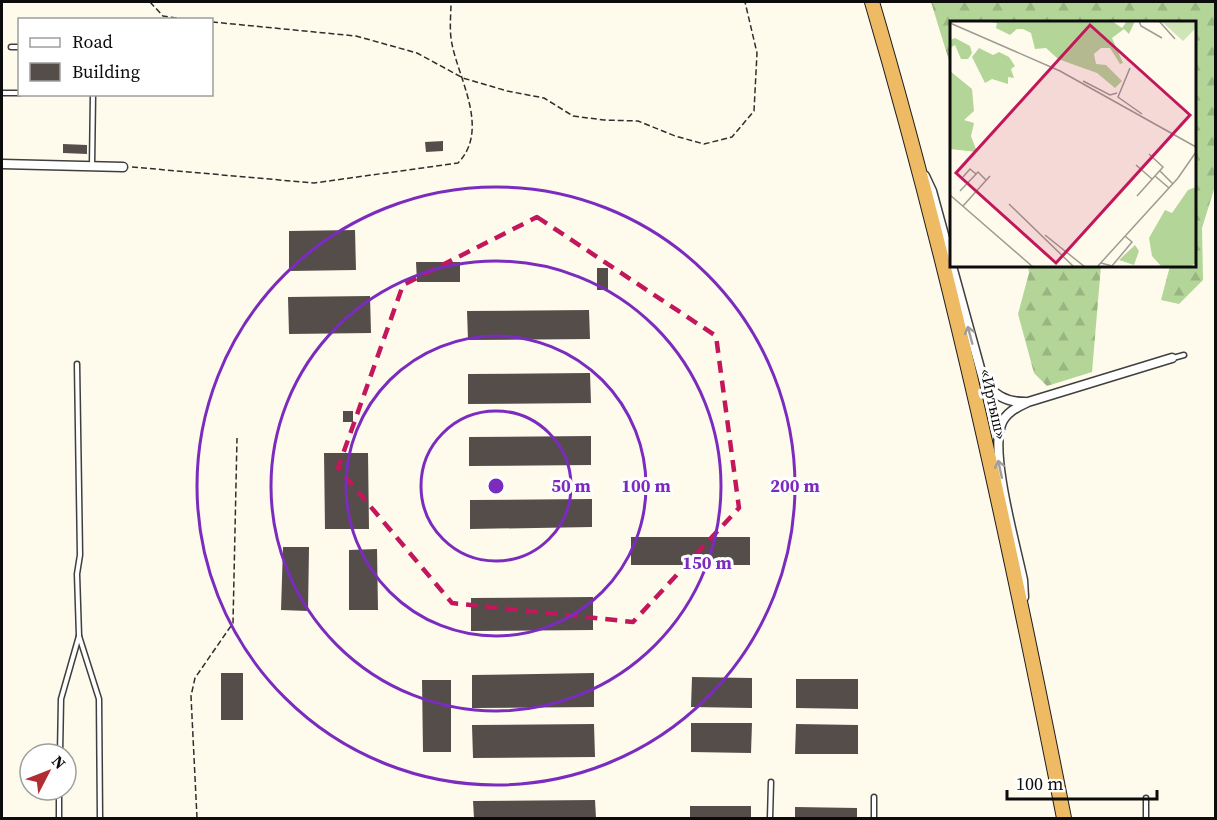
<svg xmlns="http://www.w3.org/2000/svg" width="1217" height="820" font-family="'Source Serif 4',serif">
	<defs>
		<pattern id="forest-firs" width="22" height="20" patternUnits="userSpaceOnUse" patternTransform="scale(1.5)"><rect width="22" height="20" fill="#b3d598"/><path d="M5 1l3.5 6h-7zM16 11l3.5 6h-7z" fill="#99b682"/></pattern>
	</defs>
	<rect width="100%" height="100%" fill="#fefbec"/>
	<g fill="url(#forest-firs)">
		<path d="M 931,2 L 1215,2 L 1216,183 L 1202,228 L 1203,280 L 1179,304 L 1161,300 L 1170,266 L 1194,266 L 1194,22 L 952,22 L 951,67 Z"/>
		<path d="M 1028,266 L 1101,266 L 1092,372 L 1047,386 L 1034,373 L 1018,314 L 1029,273 Z"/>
	</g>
	<g fill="#544d49">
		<path d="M 443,141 L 443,151 L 426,152 L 425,142 Z"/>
		<path d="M 63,144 L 87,145 L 87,154 L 63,153 Z"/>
		<path d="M 355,230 L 356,270 L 289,271 L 289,231 Z"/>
		<path d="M 416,262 L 460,262 L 460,282 L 417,282 Z"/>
		<rect x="597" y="268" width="11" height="22"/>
		<path d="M 370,296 L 371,333 L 289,334 L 288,297 Z"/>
		<path d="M 589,310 L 590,339 L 468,340 L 467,311 Z"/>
		<path d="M 590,373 L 591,403 L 468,404 L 468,374 Z"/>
		<rect x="343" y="411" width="10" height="11"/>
		<path d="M 591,436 L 591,465 L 469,466 L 469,437 Z"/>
		<path d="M 324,453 L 368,453 L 369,529 L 325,529 Z"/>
		<path d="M 592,499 L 592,527 L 470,529 L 470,500 Z"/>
		<rect x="631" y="537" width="119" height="28"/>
		<path d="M 283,547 L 309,547 L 308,611 L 281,610 Z"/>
		<path d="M 377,549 L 378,610 L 349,610 L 349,550 Z"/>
		<path d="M 593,597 L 593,630 L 471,631 L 471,598 Z"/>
		<rect x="221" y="673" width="22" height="47"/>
		<path d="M 594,673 L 594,707 L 472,708 L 472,675 Z"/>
		<path d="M 692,677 L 752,678 L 752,708 L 691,707 Z"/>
		<path d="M 796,679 L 858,679 L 858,709 L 796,708 Z"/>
		<path d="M 422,680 L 451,680 L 451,752 L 423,752 Z"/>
		<path d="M 691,723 L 752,723 L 751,753 L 691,752 Z"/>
		<path d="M 594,724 L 595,757 L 473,758 L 472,725 Z"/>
		<path d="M 796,724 L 858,725 L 858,754 L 795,754 Z"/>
		<path d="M 595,800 L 596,818 L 474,818 L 473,801 Z"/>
		<rect x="690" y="806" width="61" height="12"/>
		<path d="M 795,807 L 857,808 L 857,818 L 795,818 Z"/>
	</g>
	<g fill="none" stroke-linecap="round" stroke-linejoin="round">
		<g stroke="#3f3f3f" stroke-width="7">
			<g id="service">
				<path d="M 11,47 L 20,47"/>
				<path d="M 2,93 L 20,93"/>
				<path d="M 92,166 L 93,94"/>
				<path d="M 1173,358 L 1184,355"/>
				<path d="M 79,636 L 99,699 L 100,818"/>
				<path d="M 60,754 L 61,699 L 79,636 L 77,574 L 80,555 L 77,364"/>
				<path d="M 1146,798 L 1146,818"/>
				<path d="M 59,818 L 59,790"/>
				<path d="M 770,818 L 771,782"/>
				<path d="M 874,818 L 874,797"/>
			</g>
		</g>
		<g stroke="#3f3f3f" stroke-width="11">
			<g id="minor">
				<path d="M 2,164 L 123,167"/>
				<path d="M 925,176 L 932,191 L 952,264"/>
				<path d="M 952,266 L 983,379 C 994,395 1005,402 1025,402"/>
				<path d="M 1024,597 L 1023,580 C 1016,546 990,455 1001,425 C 1005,413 1017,407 1028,402 L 1172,358"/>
			</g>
		</g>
		<g stroke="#1d1d1d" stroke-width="16">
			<path id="trunk" d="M 872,2 C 951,270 1010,544 1064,818"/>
		</g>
		<g stroke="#2e2e2e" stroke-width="1.5" stroke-dasharray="6 3" stroke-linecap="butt">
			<path d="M 150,2 L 163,16 L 190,20"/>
			<path d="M 212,22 L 356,36 L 417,53 L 463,78 L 507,91 L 544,98 L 573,116 L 604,120 L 638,121 L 675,136 L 704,144 L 732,137 L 754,111 L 757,53 L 745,2"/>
			<path d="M 132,167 L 314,183 L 458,163 C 490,130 459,80 452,44 C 449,30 451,15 451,2"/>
			<path d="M 197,818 L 191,696 L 195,678 L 233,623 L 237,438"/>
		</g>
		<use href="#service" stroke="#fff" stroke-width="4"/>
		<use href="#minor" stroke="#fff" stroke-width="8"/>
		<use href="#trunk" stroke="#eeba64" stroke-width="14"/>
	</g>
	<defs><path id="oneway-shaft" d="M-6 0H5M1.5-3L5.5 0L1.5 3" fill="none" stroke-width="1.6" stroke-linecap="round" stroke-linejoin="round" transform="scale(1.5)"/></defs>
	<g stroke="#9e9e9e">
		<use href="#oneway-shaft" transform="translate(970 335) rotate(-105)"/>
		<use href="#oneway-shaft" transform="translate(1000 469) rotate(-102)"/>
	</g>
	<path fill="none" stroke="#c2185b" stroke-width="4.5" stroke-dasharray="12 8" stroke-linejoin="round" d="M 537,217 L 716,336 L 739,508 L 633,622 L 452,603 L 338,468 L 403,285 Z"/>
	<g fill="none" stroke="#7b2cbf" stroke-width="3">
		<circle cx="496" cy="486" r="75"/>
		<circle cx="496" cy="486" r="150"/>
		<circle cx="496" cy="486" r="225"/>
		<circle cx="496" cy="486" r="299"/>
	</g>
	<g text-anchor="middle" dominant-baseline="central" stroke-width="6" stroke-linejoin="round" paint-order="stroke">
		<g font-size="16" fill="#0c0c0c" stroke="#fff">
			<text transform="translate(994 404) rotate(77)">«Иртыш»</text>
		</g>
	</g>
	<g transform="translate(950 21)">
		<rect width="246" height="246" fill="#fefbec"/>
		<path d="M 211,0 L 246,0 L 246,7 L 233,20 Z" fill="#cfe5b8"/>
		<path d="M 35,0 L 162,0 L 172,7 L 177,0 L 185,0 L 179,13 L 174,8 L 162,17 L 173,42 L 170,43 L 160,27 L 151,27 L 144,33 L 146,43 L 156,44 L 172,60 L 165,67 L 147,52 L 108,38 L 96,27 L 85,28 L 81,12 L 73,8 L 67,8 L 60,14 L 46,7 L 47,2 ZM 5,17 L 20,25 L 22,32 L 18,38 L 11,38 L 5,24 L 0,27 L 0,19 ZM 29,27 L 43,34 L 49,31 L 59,36 L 65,45 L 61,48 L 64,57 L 58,56 L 58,63 L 42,58 L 35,62 L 22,36 ZM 0,50 L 22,68 L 24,90 L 14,99 L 24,102 L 21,115 L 27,131 L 0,128 ZM 246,166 L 246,242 L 239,246 L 211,245 L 202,235 L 199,217 L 215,189 L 222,192 L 238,169 ZM 185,224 L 189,230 L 184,244 L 169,239 Z" fill="#b3d598"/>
		<path fill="none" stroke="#9d9b92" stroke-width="1.5" d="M 189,0 L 191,5 L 212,17M 209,0 L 225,18M 0,2 L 110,50 L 246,126M 180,47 L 168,76 L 192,93M 133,60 L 160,74 L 167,72M 186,144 L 202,158M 210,150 L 223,163M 205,155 L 219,167M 13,156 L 20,148 L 26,153M 10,170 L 28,151 L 36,159M 0,174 L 83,246M 187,175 L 213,146 L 199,133M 59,183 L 124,246M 13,185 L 40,155M 95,214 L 135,246M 151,242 L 162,245 L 182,221 L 175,215M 147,246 L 228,157 L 246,131"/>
		<path fill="#c2185b" fill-opacity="0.15" stroke="#c2185b" stroke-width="3" d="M 140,4 L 240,94 L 106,242 L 6,152 Z"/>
		<rect width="246" height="246" fill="none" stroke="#0c0c0c" stroke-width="3"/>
	</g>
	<circle cx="496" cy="486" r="9" fill="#7b2cbf" stroke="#fff" stroke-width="3"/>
	<g font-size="18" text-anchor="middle" font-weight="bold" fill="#7b2cbf" stroke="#fff" stroke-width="6" stroke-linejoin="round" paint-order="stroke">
		<text x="571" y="492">50 m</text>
		<text x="646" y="492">100 m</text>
		<text x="795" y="492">200 m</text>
		<text x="707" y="569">150 m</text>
	</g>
	<rect width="1217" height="820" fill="none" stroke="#0c0c0c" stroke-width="6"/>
	<rect x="18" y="18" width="195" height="78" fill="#ffffff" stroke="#9e9e9e" stroke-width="1.5"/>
	<rect x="30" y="38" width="30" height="9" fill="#ffffff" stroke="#9e9e9e" stroke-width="1.5"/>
	<text x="72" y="48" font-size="18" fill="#0c0c0c">Road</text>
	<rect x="30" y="63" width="30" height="18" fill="#544d49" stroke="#9e9e9e" stroke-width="1.5"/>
	<text x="72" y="78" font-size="18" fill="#0c0c0c">Building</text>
	<g transform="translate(48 772) rotate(48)"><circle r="28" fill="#ffffff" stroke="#9e9e9e" stroke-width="1.5"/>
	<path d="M0-4.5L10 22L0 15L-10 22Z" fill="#b22d31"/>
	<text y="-9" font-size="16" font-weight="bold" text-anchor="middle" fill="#0c0c0c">N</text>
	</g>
	<path d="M1007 790v9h150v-9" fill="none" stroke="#0c0c0c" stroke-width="3"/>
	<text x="1016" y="790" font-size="18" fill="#0c0c0c" stroke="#ffffff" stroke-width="4.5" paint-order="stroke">100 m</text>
</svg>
